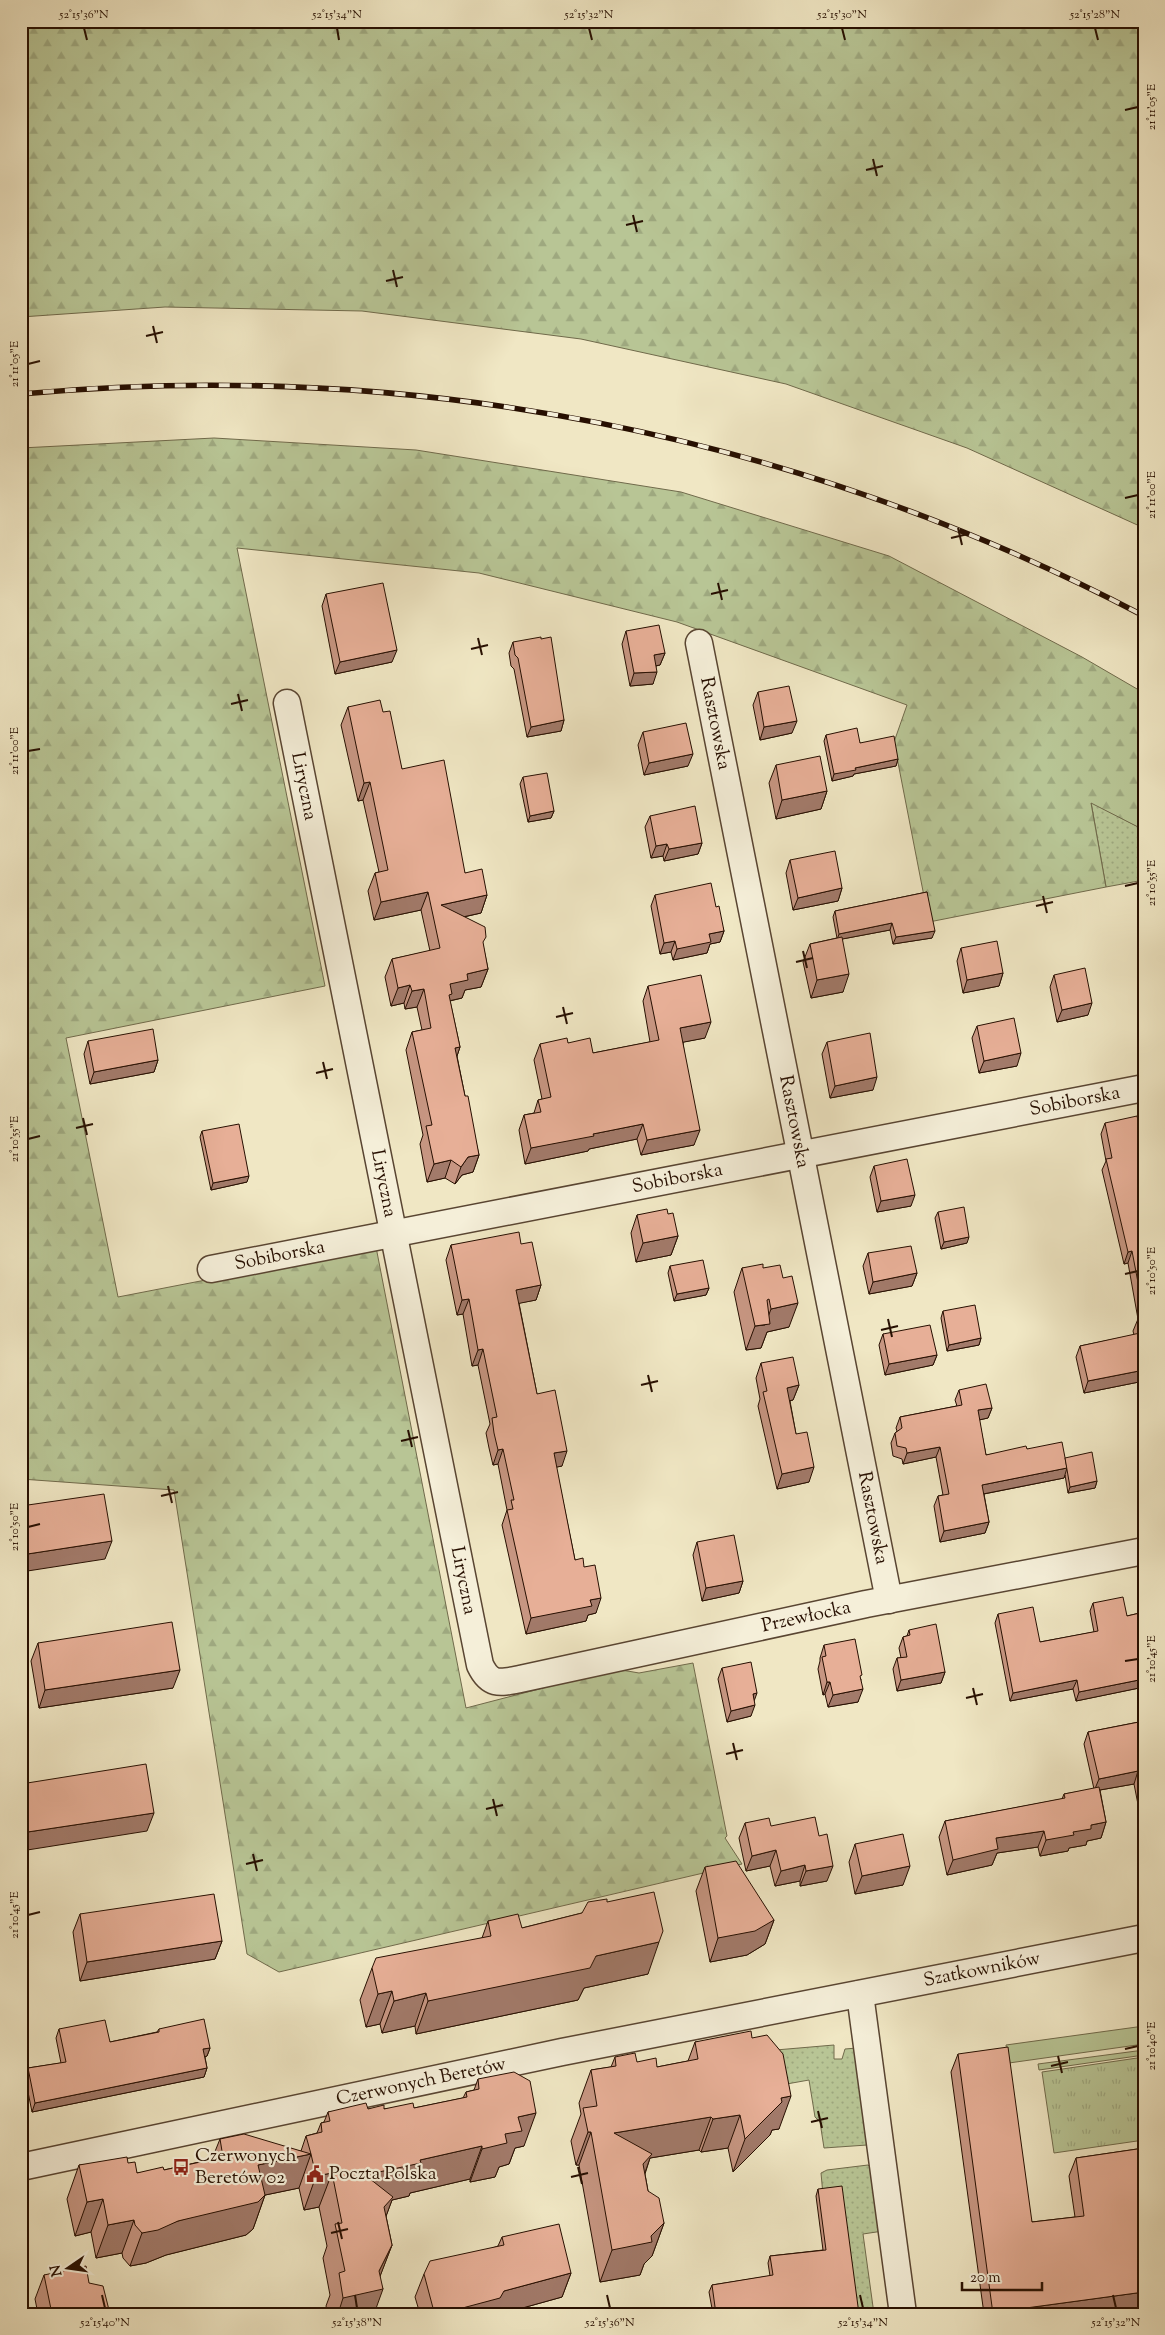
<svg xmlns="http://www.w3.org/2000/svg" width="1165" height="2335" font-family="'Sorts Mill Goudy',serif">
	<defs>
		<pattern id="grass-dots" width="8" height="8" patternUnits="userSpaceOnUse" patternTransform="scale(1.25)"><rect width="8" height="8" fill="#b8c595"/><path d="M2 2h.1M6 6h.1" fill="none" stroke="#9ea87f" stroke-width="1.8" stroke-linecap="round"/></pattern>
		<pattern id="forest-firs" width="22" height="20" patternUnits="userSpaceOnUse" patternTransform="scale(1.25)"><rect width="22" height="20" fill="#b8c595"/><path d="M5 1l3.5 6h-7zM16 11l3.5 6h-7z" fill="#9ea87f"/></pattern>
		<pattern id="park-tufts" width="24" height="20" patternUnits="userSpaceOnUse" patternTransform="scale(1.25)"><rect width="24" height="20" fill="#b8c595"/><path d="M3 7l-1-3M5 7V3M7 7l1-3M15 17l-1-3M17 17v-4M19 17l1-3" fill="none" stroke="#9ea87f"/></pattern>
	</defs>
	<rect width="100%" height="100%" fill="#f0e7c4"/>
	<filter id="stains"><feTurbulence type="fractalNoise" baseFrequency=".004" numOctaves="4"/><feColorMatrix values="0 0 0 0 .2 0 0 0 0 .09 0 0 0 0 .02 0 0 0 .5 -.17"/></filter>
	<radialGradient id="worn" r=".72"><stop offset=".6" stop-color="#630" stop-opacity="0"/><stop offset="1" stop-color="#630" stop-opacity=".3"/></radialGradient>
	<g fill="url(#grass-dots)" stroke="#706a4b">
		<path d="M 1091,802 L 1144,830 L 1144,880 L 1106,887 Z"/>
		<path d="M 834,2045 L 834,2059 L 842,2059 L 845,2049 L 857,2048 L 867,2145 L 824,2148 L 820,2122 L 815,2117 L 809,2080 L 781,2085 L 764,2051 Z"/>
		<path d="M 868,2165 L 874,2170 L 883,2231 L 863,2234 L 874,2314 L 856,2314 L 823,2195 L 821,2173 L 827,2170 Z"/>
	</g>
	<g fill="url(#forest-firs)" stroke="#706a4b">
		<path d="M 21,21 L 1144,21 L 1144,528 L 967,448 L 786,384 L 581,339 L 362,311 L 165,307 L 21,317 Z"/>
		<path d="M 214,438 L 416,450 L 681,492 L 889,556 L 1082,657 L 1144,693 L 1144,830 L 1091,803 L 1106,887 L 929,922 L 894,742 L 907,705 L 677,622 L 479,573 L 237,548 L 325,986 L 66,1038 L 118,1297 L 376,1247 L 466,1708 L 616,1669 L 639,1673 L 693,1663 L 727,1836 L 725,1838 L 742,1864 L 279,1972 L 247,1954 L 174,1490 L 21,1479 L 21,448 Z"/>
	</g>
	<path fill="url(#park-tufts)" stroke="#706a4b" d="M 1144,2057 L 1144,2140 L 1054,2153 L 1042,2072 Z"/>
	<g fill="#b8c595" stroke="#706a4b">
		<path d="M 1144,2026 L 1144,2044 L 1009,2063 L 1006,2045 Z"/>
		<path d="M 1144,2050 L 1144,2055 L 1039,2070 L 1038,2064 Z"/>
	</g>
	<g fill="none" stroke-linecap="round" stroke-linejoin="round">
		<g stroke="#594532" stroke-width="29">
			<g id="minor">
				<path id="s1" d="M 699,643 L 889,1600"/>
				<path id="s2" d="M 287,703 L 480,1665 C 490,1686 500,1683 520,1679 L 866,1604 L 1144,1551"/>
				<path id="s3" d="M 211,1269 L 1144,1088"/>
				<path d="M 860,1994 L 903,2314"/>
				<path id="s4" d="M 21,2167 L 562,2052 L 1144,1938"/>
			</g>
		</g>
		<use href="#minor" stroke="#f5efd9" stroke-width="26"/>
		<g stroke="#270f01" stroke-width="5.5">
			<path id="rail" d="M 21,394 C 412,358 796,433 1144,616"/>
		</g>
		<use href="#rail" stroke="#f5efd9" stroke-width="4" stroke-dasharray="11" stroke-linecap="butt"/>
	</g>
	<g fill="#c79682" stroke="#270f01">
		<path d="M 326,594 L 392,662 L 335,674 L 322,606 Z"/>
		<path d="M 626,631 L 665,653 L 660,665 L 656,666 L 653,684 L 630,686 L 622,644 Z"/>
		<path d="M 513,642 L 564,720 L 561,731 L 527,737 L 514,669 L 511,666 L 509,653 Z"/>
		<path d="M 758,692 L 792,733 L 760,740 L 753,705 Z"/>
		<path d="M 348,707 L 383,712 L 402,769 L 465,873 L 487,895 L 481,913 L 464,917 L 483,945 L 488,969 L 481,987 L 465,990 L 462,998 L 450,1001 L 460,1047 L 457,1056 L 465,1096 L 479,1155 L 473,1172 L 462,1175 L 455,1184 L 445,1178 L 427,1182 L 420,1144 L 423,1135 L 406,1050 L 412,1032 L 422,1030 L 417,1007 L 405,1009 L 404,1003 L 391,1006 L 385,977 L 392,959 L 430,951 L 421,910 L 374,920 L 368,891 L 375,873 L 379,872 L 363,800 L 358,801 L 341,725 Z"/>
		<path d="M 643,732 L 688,766 L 644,775 L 638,745 Z"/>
		<path d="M 826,735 L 860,743 L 898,759 L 896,766 L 854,774 L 853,776 L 832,781 L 824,741 Z"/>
		<path d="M 776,765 L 827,791 L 821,809 L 776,819 L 769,783 Z"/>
		<path d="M 523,777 L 554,811 L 551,818 L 528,822 L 520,784 Z"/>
		<path d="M 650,816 L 702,843 L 698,854 L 664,861 L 663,856 L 651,858 L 645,827 Z"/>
		<path d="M 790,860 L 842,888 L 838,901 L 793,910 L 786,873 Z"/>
		<path d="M 927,892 L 932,938 L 893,944 L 890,930 L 842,939 L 843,992 L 811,998 L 803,962 L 810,944 L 837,938 L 833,917 L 835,911 Z"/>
		<path d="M 655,895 L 716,907 L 724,931 L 720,942 L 710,944 L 707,953 L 673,960 L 671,952 L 660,954 L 651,906 Z"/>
		<path d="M 961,948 L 1003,973 L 999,986 L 963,993 L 957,961 Z"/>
		<path d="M 1054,975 L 1088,1015 L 1057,1022 L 1050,987 Z"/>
		<path d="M 648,986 L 705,1038 L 683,1042 L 694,1145 L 641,1155 L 637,1139 L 589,1149 L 588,1151 L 525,1164 L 519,1130 L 524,1115 L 534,1113 L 538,1100 L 542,1099 L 534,1060 L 540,1044 L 568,1043 L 593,1053 L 650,1042 L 643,1001 Z"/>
		<path d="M 977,1026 L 1017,1066 L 979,1073 L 972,1038 Z"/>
		<path d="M 88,1041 L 158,1060 L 154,1072 L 90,1084 L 84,1054 Z"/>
		<path d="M 827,1042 L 873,1090 L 830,1098 L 822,1054 Z"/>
		<path d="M 1105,1123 L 1144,1147 L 1144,1381 L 1084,1393 L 1076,1357 L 1080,1346 L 1134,1335 L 1133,1331 L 1138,1319 L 1128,1263 L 1124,1264 L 1102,1170 L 1106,1161 L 1101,1134 Z"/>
		<path d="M 202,1131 L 247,1182 L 211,1190 L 200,1137 Z"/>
		<path d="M 874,1166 L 911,1206 L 877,1212 L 870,1177 Z"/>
		<path d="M 938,1212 L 967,1243 L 941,1249 L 935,1218 Z"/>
		<path d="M 668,1214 L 678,1236 L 671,1255 L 636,1262 L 631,1233 L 637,1215 Z"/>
		<path d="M 521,1244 L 541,1285 L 536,1300 L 519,1303 L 537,1394 L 562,1466 L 556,1467 L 575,1560 L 584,1567 L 596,1613 L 588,1615 L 586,1621 L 526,1634 L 502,1525 L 507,1510 L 498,1464 L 493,1465 L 489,1448 L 486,1433 L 490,1424 L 478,1365 L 472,1366 L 463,1314 L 457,1315 L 446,1260 L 451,1245 Z"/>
		<path d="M 868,1253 L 917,1273 L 912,1286 L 869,1294 L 863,1266 Z"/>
		<path d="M 670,1266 L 709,1288 L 706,1295 L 674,1301 L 668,1273 Z"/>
		<path d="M 742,1268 L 763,1268 L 789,1327 L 767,1332 L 761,1348 L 746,1350 L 734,1292 Z"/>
		<path d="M 943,1311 L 981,1338 L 979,1345 L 947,1351 L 941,1318 Z"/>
		<path d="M 883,1334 L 937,1355 L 933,1365 L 885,1375 L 879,1345 Z"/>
		<path d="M 761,1363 L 799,1385 L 793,1400 L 790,1401 L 796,1434 L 809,1482 L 777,1489 L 758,1406 L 760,1399 L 756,1378 Z"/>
		<path d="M 959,1390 L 992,1408 L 988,1418 L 979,1420 L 986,1455 L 1027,1449 L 1065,1458 L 1097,1481 L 1095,1488 L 1068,1493 L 1065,1475 L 1064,1478 L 984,1494 L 989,1522 L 985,1533 L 940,1542 L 934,1506 L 938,1496 L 943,1495 L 936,1457 L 903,1464 L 902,1459 L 893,1456 L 891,1443 L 895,1433 L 897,1431 L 896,1428 L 900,1417 L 957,1406 L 955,1400 Z"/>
		<path d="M 697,1542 L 743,1581 L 739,1593 L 702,1601 L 693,1555 Z"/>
		<path d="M 1093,1603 L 1127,1616 L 1144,1612 L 1144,1687 L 1076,1701 L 1073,1689 L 1010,1701 L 995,1623 L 998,1614 L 1040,1642 L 1094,1632 L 1090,1611 Z"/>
		<path d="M 909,1630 L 945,1672 L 941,1683 L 897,1691 L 893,1669 L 897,1658 L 901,1658 L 899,1648 L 903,1637 L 907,1636 Z"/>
		<path d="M 38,1643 L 173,1688 L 39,1708 L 31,1661 Z"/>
		<path d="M 824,1645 L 861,1679 L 858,1702 L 828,1707 L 825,1694 L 823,1695 L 818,1669 L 820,1661 L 820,1658 Z"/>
		<path d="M 722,1668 L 751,1716 L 727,1722 L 718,1679 Z"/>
		<path d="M 1144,1721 L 1144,1835 L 1134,1784 L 1100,1790 L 1106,1822 L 1101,1838 L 1087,1841 L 1086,1845 L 1069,1848 L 1068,1851 L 1040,1856 L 1038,1847 L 997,1853 L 992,1865 L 947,1875 L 939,1837 L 945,1821 L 1062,1799 L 1064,1794 L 1094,1789 L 1084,1744 L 1088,1732 Z"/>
		<path d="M 745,1823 L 771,1826 L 827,1881 L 800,1886 L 800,1881 L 775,1886 L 770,1866 L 746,1871 L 739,1838 Z"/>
		<path d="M 855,1844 L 903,1885 L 855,1894 L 849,1862 Z"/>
		<path d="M 705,1867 L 774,1920 L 765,1944 L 747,1955 L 710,1962 L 696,1891 Z"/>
		<path d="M 607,1902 L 648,1974 L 584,1988 L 578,2000 L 416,2034 L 415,2026 L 382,2033 L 380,2024 L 366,2027 L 360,2000 L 372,1968 L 482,1938 L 488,1921 L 522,1928 L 582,1913 Z"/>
		<path d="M 80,1914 L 222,1941 L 215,1959 L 80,1981 L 73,1932 Z"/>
		<path d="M 59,2029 L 110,2042 L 157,2032 L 159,2029 L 210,2048 L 207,2056 L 205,2057 L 207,2068 L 204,2077 L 32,2112 L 25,2077 L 28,2068 L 61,2063 L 56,2038 Z"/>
		<path d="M 752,2038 L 779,2129 L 772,2130 L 770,2135 L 733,2172 L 728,2148 L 701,2152 L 699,2150 L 650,2158 L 645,2174 L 648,2191 L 664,2223 L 652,2256 L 644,2264 L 640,2275 L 600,2282 L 579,2165 L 576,2165 L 571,2141 L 581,2114 L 579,2103 L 591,2070 L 611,2067 L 615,2057 L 657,2067 L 688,2061 L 695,2042 Z"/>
		<path d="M 958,2054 L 1032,2222 L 1075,2217 L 1069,2176 L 1076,2158 L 1144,2148 L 1144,2309 L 1111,2314 L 984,2314 L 951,2072 Z"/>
		<path d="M 478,2079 L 524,2146 L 515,2148 L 509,2164 L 499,2167 L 495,2177 L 470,2182 L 470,2179 L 410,2193 L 409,2196 L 392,2200 L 386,2216 L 392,2245 L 380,2276 L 374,2314 L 328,2314 L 326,2306 L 330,2295 L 323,2258 L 327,2246 L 319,2207 L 304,2210 L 299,2188 L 265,2195 L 253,2229 L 246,2235 L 166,2255 L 146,2263 L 130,2266 L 123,2258 L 122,2253 L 96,2258 L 91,2232 L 75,2236 L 67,2199 L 79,2165 L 128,2163 L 137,2173 L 164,2170 L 212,2159 L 220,2139 L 301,2151 L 306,2136 L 317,2133 L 321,2123 L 324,2122 L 328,2112 L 368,2109 L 414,2108 L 463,2098 L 466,2092 L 474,2090 Z"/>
		<path d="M 818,2189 L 859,2314 L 713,2314 L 709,2292 L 712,2285 L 770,2276 L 768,2263 L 770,2256 L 823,2250 L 816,2196 Z"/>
		<path d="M 502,2237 L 571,2273 L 562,2297 L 501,2314 L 420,2314 L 415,2297 L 424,2274 L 498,2246 Z"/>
		<path d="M 44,2275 L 89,2283 L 110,2314 L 38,2314 L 35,2299 Z"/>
	</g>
	<g fill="#a27a6a" stroke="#270f01">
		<path d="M 397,650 L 392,662 L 335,674 L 340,662 Z"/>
		<path d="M 665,653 L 660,665 L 649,667 L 654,655 Z"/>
		<path d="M 657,672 L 653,684 L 630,686 L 634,673 Z"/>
		<path d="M 564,720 L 561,731 L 527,737 L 531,727 Z"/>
		<path d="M 797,721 L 792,733 L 760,740 L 764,727 Z"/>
		<path d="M 693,754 L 688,766 L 644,775 L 649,763 Z"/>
		<path d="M 898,759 L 896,766 L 854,774 L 853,776 L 832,781 L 834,774 L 855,768 Z"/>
		<path d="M 370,782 L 363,800 L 358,801 L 364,783 Z"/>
		<path d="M 827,791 L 821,809 L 776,819 L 782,800 Z"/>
		<path d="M 554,811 L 551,818 L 528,822 L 530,816 Z"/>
		<path d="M 702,843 L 698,854 L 664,861 L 669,849 Z"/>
		<path d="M 667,844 L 663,856 L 651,858 L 656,846 Z"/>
		<path d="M 842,888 L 838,901 L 793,910 L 798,898 Z"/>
		<path d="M 428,892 L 421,910 L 374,920 L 381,902 Z"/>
		<path d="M 487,895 L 481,913 L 435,923 L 441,905 Z"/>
		<path d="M 892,923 L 890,930 L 837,940 L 839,934 Z"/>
		<path d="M 724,931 L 720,942 L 710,944 L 707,953 L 673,960 L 677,949 L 709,934 Z"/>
		<path d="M 935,931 L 932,938 L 893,944 L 896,937 Z"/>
		<path d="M 675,941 L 671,952 L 660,954 L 664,943 Z"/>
		<path d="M 488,969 L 481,987 L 465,990 L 462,998 L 444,1002 L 450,984 L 467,974 Z"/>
		<path d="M 1003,973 L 999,986 L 963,993 L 967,980 Z"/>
		<path d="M 849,974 L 843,992 L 811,998 L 817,980 Z"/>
		<path d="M 410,985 L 404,1003 L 391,1006 L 398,988 Z"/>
		<path d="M 424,989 L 417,1007 L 405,1009 L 412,991 Z"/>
		<path d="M 1092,1003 L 1088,1015 L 1057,1022 L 1062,1010 Z"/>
		<path d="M 711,1022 L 705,1038 L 674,1044 L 680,1028 Z"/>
		<path d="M 460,1047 L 454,1065 L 455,1048 Z"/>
		<path d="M 1021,1053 L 1017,1066 L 979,1073 L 984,1061 Z"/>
		<path d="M 158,1060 L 154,1072 L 90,1084 L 94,1072 Z"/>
		<path d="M 877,1077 L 873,1090 L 830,1098 L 835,1086 Z"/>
		<path d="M 643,1124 L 637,1139 L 589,1149 L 588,1151 L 525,1164 L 531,1148 L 593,1134 Z"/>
		<path d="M 700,1130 L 694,1145 L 641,1155 L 647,1140 Z"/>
		<path d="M 479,1155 L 473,1172 L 462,1175 L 455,1184 L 461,1167 L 468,1157 Z"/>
		<path d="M 451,1160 L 445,1178 L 427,1182 L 434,1164 Z"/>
		<path d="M 249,1176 L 247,1182 L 211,1190 L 213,1183 Z"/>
		<path d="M 915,1195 L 911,1206 L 877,1212 L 881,1201 Z"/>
		<path d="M 678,1236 L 671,1255 L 636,1262 L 643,1243 Z"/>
		<path d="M 969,1237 L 967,1243 L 941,1249 L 944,1242 Z"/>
		<path d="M 1132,1251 L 1128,1263 L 1124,1264 L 1128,1252 Z"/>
		<path d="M 917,1273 L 912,1286 L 869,1294 L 873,1282 Z"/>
		<path d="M 541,1285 L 536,1300 L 511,1305 L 516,1290 Z"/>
		<path d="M 709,1288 L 706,1295 L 674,1301 L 677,1294 Z"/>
		<path d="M 469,1299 L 463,1314 L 457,1315 L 462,1300 Z"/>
		<path d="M 798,1303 L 789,1327 L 767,1332 L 761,1348 L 746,1350 L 755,1326 L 765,1325 L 771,1309 Z"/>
		<path d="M 981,1338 L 979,1345 L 947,1351 L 949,1345 Z"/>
		<path d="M 483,1349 L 478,1365 L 472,1366 L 478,1350 Z"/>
		<path d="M 937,1355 L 933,1365 L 885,1375 L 889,1364 Z"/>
		<path d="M 1144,1370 L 1144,1381 L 1084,1393 L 1088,1381 Z"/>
		<path d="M 799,1385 L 793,1400 L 782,1402 L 787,1388 Z"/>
		<path d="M 992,1408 L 988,1418 L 974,1421 L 978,1410 Z"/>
		<path d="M 940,1447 L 936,1457 L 903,1464 L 907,1453 Z"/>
		<path d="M 503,1449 L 498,1464 L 493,1465 L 498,1450 Z"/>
		<path d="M 567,1451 L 562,1466 L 548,1469 L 554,1453 Z"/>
		<path d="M 814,1467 L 809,1482 L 777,1489 L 782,1474 Z"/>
		<path d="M 1067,1468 L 1064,1478 L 978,1495 L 982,1485 Z"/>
		<path d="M 1097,1481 L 1095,1488 L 1068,1493 L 1070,1487 Z"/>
		<path d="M 989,1522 L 985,1533 L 940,1542 L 944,1531 Z"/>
		<path d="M 112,1541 L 105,1559 L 21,1572 L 21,1555 Z"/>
		<path d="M 743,1581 L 739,1593 L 702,1601 L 706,1588 Z"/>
		<path d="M 601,1598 L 596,1613 L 588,1615 L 586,1621 L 526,1634 L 531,1618 L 590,1600 Z"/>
		<path d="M 180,1670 L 173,1688 L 39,1708 L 45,1690 Z"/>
		<path d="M 945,1672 L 941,1683 L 897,1691 L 901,1680 Z"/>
		<path d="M 1144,1679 L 1144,1687 L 1076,1701 L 1079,1692 Z"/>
		<path d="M 1077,1680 L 1073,1689 L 1010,1701 L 1013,1693 Z"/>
		<path d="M 827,1682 L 830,1682 L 825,1694 L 823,1695 Z"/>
		<path d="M 863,1689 L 858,1702 L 828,1707 L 833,1695 Z"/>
		<path d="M 757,1693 L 753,1704 L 753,1694 Z"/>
		<path d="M 755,1705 L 751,1716 L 727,1722 L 731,1711 Z"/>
		<path d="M 1138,1771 L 1134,1784 L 1094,1791 L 1099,1779 Z"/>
		<path d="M 154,1813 L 147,1831 L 21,1851 L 21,1833 Z"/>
		<path d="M 1106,1822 L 1101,1838 L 1087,1841 L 1086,1845 L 1069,1848 L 1068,1851 L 1040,1856 L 1046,1840 L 1073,1832 L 1091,1825 Z"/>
		<path d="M 1044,1831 L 1038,1847 L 997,1853 L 992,1865 L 947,1875 L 953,1860 L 996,1838 Z"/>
		<path d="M 776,1850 L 770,1866 L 746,1871 L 752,1856 Z"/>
		<path d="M 805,1865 L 800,1881 L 775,1886 L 781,1871 Z"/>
		<path d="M 833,1866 L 827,1881 L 800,1886 L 806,1871 Z"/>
		<path d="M 910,1866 L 903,1885 L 855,1894 L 862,1876 Z"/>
		<path d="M 774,1920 L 765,1944 L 747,1955 L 710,1962 L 718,1938 Z"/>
		<path d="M 222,1941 L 215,1959 L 80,1981 L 87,1962 Z"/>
		<path d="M 659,1942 L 648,1974 L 584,1988 L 578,2000 L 416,2034 L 428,2001 L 596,1956 Z"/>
		<path d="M 392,1991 L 380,2024 L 366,2027 L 378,1994 Z"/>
		<path d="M 426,1993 L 415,2026 L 382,2033 L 394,2001 Z"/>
		<path d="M 210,2048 L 207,2056 L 200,2058 L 203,2049 Z"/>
		<path d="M 207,2068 L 204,2077 L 32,2112 L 35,2103 Z"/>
		<path d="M 791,2096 L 779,2129 L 772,2130 L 770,2135 L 733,2172 L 745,2139 L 781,2098 Z"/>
		<path d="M 536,2113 L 524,2146 L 515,2148 L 509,2164 L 499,2167 L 495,2177 L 470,2182 L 482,2149 L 505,2134 L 518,2117 Z"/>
		<path d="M 740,2115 L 728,2148 L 701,2152 L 713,2119 Z"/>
		<path d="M 711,2117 L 699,2150 L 650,2158 L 640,2187 L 614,2133 Z"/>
		<path d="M 588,2132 L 591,2132 L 579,2165 L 576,2165 Z"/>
		<path d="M 482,2146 L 470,2179 L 410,2193 L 409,2196 L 392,2200 L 381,2230 L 365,2175 L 420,2160 Z"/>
		<path d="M 311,2154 L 299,2188 L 246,2199 L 258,2165 Z"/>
		<path d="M 332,2173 L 319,2207 L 304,2210 L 316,2176 Z"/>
		<path d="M 265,2195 L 253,2229 L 246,2235 L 166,2255 L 146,2263 L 130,2266 L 142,2233 L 178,2221 Z"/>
		<path d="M 103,2199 L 91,2232 L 75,2236 L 87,2202 Z"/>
		<path d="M 134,2220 L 122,2253 L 96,2258 L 108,2225 Z"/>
		<path d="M 664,2223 L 652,2256 L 644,2264 L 640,2275 L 600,2282 L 612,2250 L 651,2236 Z"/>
		<path d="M 392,2245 L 379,2279 L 383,2289 L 374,2314 L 338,2314 L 343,2298 L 379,2271 Z"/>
		<path d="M 571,2273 L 562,2297 L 501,2314 L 440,2314 L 504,2291 Z"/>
		<path d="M 1144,2292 L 1144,2309 L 1111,2314 L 1024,2314 L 1026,2308 Z"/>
	</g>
	<g fill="#e7af97" stroke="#270f01">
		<path d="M 383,583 L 397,650 L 340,662 L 326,594 Z"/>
		<path d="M 659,625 L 665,653 L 654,655 L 657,672 L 634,673 L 626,631 Z"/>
		<path d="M 541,637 L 541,639 L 551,637 L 564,720 L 531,727 L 518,658 L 515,655 L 513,642 Z"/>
		<path d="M 789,686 L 797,721 L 764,727 L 758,692 Z"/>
		<path d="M 380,700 L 383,712 L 390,711 L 402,769 L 444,760 L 465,873 L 482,869 L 487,895 L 441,905 L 485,927 L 486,937 L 483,942 L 488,969 L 467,974 L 468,980 L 450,984 L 452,994 L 449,995 L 460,1047 L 455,1048 L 465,1096 L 468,1096 L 479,1155 L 468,1157 L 461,1167 L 451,1160 L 434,1164 L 426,1126 L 432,1125 L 412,1032 L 431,1028 L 424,989 L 412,991 L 410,985 L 398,988 L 392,959 L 440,948 L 428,892 L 381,902 L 375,873 L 388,870 L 387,865 L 370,782 L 364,783 L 348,707 Z"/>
		<path d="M 686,723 L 693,754 L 649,763 L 643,732 Z"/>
		<path d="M 857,728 L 860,743 L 894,736 L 898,759 L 855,768 L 856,770 L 834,774 L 826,735 Z"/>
		<path d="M 820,756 L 827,791 L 782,800 L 776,765 Z"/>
		<path d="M 547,773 L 554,811 L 530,816 L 523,777 Z"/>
		<path d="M 695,806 L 702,843 L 669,849 L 667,844 L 656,846 L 650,816 Z"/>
		<path d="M 835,851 L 842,888 L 798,898 L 790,860 Z"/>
		<path d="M 711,883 L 716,907 L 719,906 L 724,931 L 709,934 L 711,942 L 677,949 L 675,941 L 664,943 L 655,895 Z"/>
		<path d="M 927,892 L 935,931 L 896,937 L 892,923 L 839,934 L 835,911 Z"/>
		<path d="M 842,937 L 849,974 L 817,980 L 810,944 Z"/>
		<path d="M 997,941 L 1003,973 L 967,980 L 961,948 Z"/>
		<path d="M 1085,968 L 1092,1003 L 1062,1010 L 1054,975 Z"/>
		<path d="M 701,975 L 711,1022 L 680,1028 L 700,1130 L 647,1140 L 643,1124 L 593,1134 L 594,1136 L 531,1148 L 524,1115 L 541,1112 L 538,1100 L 551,1097 L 540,1044 L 567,1038 L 568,1043 L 590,1038 L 593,1053 L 659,1040 L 648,986 Z"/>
		<path d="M 1014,1018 L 1021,1053 L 984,1061 L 977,1026 Z"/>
		<path d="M 153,1029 L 158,1060 L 94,1072 L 88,1041 Z"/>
		<path d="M 870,1033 L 877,1077 L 835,1086 L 827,1042 Z"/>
		<path d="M 1137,1116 L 1144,1147 L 1144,1314 L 1132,1251 L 1128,1252 L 1106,1159 L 1112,1158 L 1105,1123 Z"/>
		<path d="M 239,1124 L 249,1176 L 213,1183 L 202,1131 Z"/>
		<path d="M 907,1159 L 915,1195 L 881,1201 L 874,1166 Z"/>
		<path d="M 964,1207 L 969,1237 L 944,1242 L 938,1212 Z"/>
		<path d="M 667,1209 L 668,1214 L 673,1213 L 678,1236 L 643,1243 L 637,1215 Z"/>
		<path d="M 519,1232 L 521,1244 L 532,1242 L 541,1285 L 516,1290 L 537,1394 L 555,1390 L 567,1451 L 554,1453 L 575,1560 L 583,1558 L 584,1567 L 595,1565 L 601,1598 L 590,1600 L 592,1606 L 531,1618 L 507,1510 L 513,1509 L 511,1500 L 514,1500 L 503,1449 L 498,1450 L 494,1433 L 492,1418 L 497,1417 L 483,1349 L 478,1350 L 469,1299 L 462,1300 L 451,1245 Z"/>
		<path d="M 911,1246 L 917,1273 L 873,1282 L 868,1253 Z"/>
		<path d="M 703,1260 L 709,1288 L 677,1294 L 670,1266 Z"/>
		<path d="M 763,1264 L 763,1268 L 780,1265 L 783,1278 L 792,1276 L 798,1303 L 771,1309 L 769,1299 L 767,1300 L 770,1324 L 755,1326 L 742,1268 Z"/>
		<path d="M 975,1305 L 981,1338 L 949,1345 L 943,1311 Z"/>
		<path d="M 1144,1318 L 1144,1370 L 1088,1381 L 1080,1346 L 1140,1333 L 1138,1319 Z"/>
		<path d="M 930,1325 L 937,1355 L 889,1364 L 883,1334 Z"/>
		<path d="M 793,1357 L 799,1385 L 787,1388 L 796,1434 L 807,1432 L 814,1467 L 782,1474 L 763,1392 L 767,1391 L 761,1363 Z"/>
		<path d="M 986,1384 L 992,1408 L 978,1410 L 986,1455 L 1026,1446 L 1027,1449 L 1062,1442 L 1067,1468 L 982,1485 L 989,1522 L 944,1531 L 938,1496 L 949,1494 L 940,1447 L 907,1453 L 906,1448 L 897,1446 L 895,1433 L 902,1428 L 900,1417 L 962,1405 L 959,1390 Z"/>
		<path d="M 1092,1452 L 1097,1481 L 1070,1487 L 1065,1458 Z"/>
		<path d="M 104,1494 L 112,1541 L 21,1555 L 21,1506 Z"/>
		<path d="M 734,1535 L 743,1581 L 706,1588 L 697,1542 Z"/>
		<path d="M 1123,1597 L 1127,1616 L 1144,1612 L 1144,1679 L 1079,1692 L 1077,1680 L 1013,1693 L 998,1614 L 1033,1607 L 1040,1642 L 1098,1631 L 1093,1603 Z"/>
		<path d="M 172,1622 L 180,1670 L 45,1690 L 38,1643 Z"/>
		<path d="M 936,1624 L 945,1672 L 901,1680 L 897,1658 L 907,1657 L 903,1637 L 910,1635 L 909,1630 Z"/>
		<path d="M 855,1639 L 862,1675 L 860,1676 L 863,1689 L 833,1695 L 830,1682 L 827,1682 L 822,1657 L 826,1656 L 824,1645 Z"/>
		<path d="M 751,1662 L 757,1693 L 753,1694 L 755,1705 L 731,1711 L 722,1668 Z"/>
		<path d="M 1144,1721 L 1144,1799 L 1138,1771 L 1099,1779 L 1088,1732 Z"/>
		<path d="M 146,1764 L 154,1813 L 21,1833 L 21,1784 Z"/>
		<path d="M 1099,1787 L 1106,1822 L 1091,1825 L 1091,1829 L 1073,1832 L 1074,1835 L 1046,1840 L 1044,1831 L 996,1838 L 998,1849 L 953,1860 L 945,1821 L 1065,1798 L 1064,1794 Z"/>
		<path d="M 815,1817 L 819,1836 L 827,1834 L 833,1866 L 806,1871 L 805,1865 L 781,1871 L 776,1850 L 752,1856 L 745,1823 L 769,1818 L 771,1826 Z"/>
		<path d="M 903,1834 L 910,1866 L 862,1876 L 855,1844 Z"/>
		<path d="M 736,1861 L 774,1920 L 755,1931 L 718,1938 L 705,1867 Z"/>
		<path d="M 654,1892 L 663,1931 L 659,1942 L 596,1956 L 590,1968 L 428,2001 L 426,1993 L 394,2001 L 392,1991 L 378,1994 L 372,1968 L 376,1958 L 491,1936 L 488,1921 L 518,1914 L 522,1928 L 582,1913 L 588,1902 L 607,1899 L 607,1902 Z"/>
		<path d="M 214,1894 L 222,1941 L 87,1962 L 80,1914 Z"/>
		<path d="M 204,2019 L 210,2048 L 203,2049 L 207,2068 L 35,2103 L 28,2068 L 66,2062 L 59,2029 L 105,2020 L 110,2042 L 159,2032 L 159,2029 Z"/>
		<path d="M 751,2031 L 752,2038 L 767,2035 L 783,2054 L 791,2096 L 781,2098 L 782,2102 L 745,2139 L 740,2115 L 713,2119 L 711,2117 L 614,2133 L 652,2154 L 643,2164 L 648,2191 L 659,2198 L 664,2223 L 651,2236 L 652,2242 L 612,2250 L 591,2132 L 588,2132 L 583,2108 L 597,2106 L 591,2070 L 616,2066 L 615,2057 L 635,2053 L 637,2062 L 656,2058 L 657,2067 L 698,2059 L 695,2042 Z"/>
		<path d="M 1008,2047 L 1032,2222 L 1084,2216 L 1076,2158 L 1144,2148 L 1144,2292 L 1026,2308 L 1027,2314 L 993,2314 L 958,2054 Z"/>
		<path d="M 514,2072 L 530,2081 L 536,2113 L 518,2117 L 522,2131 L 505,2134 L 507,2143 L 482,2149 L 482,2146 L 420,2160 L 421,2163 L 365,2175 L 393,2197 L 384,2207 L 392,2245 L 379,2271 L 383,2289 L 343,2298 L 339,2273 L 345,2271 L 335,2224 L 342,2223 L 332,2173 L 316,2176 L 311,2154 L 258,2165 L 265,2195 L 258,2202 L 178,2221 L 158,2230 L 142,2233 L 135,2225 L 134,2220 L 108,2225 L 103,2199 L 87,2202 L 79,2165 L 127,2157 L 128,2163 L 135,2162 L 137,2173 L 163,2167 L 164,2170 L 223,2157 L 220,2139 L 244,2134 L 311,2154 L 306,2136 L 322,2132 L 321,2123 L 330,2121 L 328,2112 L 366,2103 L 368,2109 L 384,2105 L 384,2109 L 413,2103 L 414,2108 L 467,2097 L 466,2092 L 479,2089 L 478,2079 Z"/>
		<path d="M 842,2186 L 859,2314 L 716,2314 L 712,2285 L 773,2275 L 770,2256 L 826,2250 L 818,2189 Z"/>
		<path d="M 559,2224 L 571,2273 L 504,2291 L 500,2298 L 440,2314 L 433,2308 L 424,2274 L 430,2261 L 504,2245 L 502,2237 Z"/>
		<path d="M 86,2266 L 89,2283 L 103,2286 L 110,2314 L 52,2314 L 44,2275 Z"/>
	</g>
	<path fill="none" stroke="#270f01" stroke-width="2" d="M 84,28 L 87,40M 337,28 L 339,40M 589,28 L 592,40M 842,28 L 845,40M 1095,28 L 1098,40M 1125,110 L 1138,107M 873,159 L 877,176M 866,170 L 883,166M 633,215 L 637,232M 626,225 L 643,221M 393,270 L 397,287M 386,281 L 403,277M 153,326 L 157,343M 146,336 L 163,332M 28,364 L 40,361M 1125,498 L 1138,495M 958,528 L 962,545M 951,538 L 968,534M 718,583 L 722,600M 711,594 L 728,590M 478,638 L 482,655M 471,649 L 488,645M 238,694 L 242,711M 231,704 L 248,700M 28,751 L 40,749M 1125,886 L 1138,883M 1043,896 L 1047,913M 1036,906 L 1053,902M 803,951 L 807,968M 796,962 L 813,958M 563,1007 L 567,1024M 556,1017 L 573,1013M 323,1062 L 327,1079M 316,1073 L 333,1069M 83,1118 L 87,1135M 76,1128 L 93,1124M 28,1139 L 40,1136M 1125,1274 L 1138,1271M 888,1319 L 892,1337M 881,1330 L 898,1326M 648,1375 L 652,1392M 641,1385 L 658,1381M 408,1430 L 412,1447M 401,1441 L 418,1437M 168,1486 L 172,1503M 161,1496 L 178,1492M 28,1527 L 40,1524M 1125,1661 L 1138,1659M 973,1688 L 977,1705M 966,1698 L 983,1694M 733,1743 L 737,1760M 726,1754 L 743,1750M 493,1799 L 497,1816M 486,1809 L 503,1805M 253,1854 L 257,1871M 246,1864 L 263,1860M 28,1915 L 40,1912M 1125,2049 L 1138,2046M 1058,2056 L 1062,2073M 1051,2066 L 1068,2062M 818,2111 L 822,2128M 811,2122 L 828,2118M 578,2167 L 582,2184M 571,2177 L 588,2173M 338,2222 L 342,2239M 331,2233 L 348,2229M 102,2295 L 105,2308M 355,2295 L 357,2308M 607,2295 L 610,2308M 860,2295 L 863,2308M 1113,2295 L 1116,2308"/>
	<defs>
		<g id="bus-bare" transform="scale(1.35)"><path d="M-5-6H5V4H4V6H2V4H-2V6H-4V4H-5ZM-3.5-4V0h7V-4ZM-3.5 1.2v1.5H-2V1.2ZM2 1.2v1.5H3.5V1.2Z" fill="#8f2418" stroke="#f5efd9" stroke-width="2.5" paint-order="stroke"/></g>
		<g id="civic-bare" transform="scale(1.35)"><path d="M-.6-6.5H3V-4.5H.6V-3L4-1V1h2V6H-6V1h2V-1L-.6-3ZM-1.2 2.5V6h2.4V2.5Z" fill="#8f2418" stroke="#f5efd9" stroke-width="2.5" paint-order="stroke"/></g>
	</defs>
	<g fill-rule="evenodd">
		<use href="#bus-bare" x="181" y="2167"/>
		<use href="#civic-bare" x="315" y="2174"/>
	</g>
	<g text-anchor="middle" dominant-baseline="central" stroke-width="4.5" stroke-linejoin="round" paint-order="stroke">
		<g font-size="19" fill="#270f01" stroke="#f5efd9">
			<text stroke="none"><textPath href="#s1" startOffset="82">Rasztowska</textPath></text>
			<text stroke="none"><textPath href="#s2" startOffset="85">Liryczna</textPath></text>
			<text stroke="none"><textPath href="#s3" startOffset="880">Sobiborska</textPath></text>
			<text stroke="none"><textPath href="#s1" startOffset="488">Rasztowska</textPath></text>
			<text stroke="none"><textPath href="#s3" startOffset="475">Sobiborska</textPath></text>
			<text stroke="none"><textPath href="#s2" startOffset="490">Liryczna</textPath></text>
			<text stroke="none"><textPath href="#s3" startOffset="70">Sobiborska</textPath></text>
			<text stroke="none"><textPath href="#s1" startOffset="892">Rasztowska</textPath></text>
			<text stroke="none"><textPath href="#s2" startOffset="895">Liryczna</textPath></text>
			<text stroke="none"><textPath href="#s2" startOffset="1322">Przewłocka</textPath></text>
			<text stroke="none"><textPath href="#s4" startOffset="981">Szatkowników</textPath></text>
			<text stroke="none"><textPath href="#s4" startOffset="409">Czerwonych Beretów</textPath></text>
		</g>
		<g font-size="19" fill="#270f01" stroke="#f5efd9" text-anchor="start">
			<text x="195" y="2156">Czerwonych<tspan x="195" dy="22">Beretów 02</tspan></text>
			<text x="329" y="2174">Poczta Polska</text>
		</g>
	</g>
	<rect width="1165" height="2335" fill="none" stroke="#f0e7c4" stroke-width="55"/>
	<g transform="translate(68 2268) rotate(257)" stroke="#f5efd9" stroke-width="4" paint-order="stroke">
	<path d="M0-4L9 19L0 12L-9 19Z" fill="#270f01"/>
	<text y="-8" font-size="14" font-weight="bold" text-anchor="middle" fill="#270f01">N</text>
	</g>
	<path d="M962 2282v8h80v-8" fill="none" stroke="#270f01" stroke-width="2.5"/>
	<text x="970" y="2282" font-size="15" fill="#270f01" stroke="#f5efd9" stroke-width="4" paint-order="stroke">20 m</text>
	<rect x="28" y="28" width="1110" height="2280" fill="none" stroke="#270f01" stroke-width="2"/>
	<g font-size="12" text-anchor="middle" fill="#270f01">
		<text x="84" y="18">52°15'36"N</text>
		<text x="337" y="18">52°15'34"N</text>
		<text x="589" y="18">52°15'32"N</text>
		<text x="842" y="18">52°15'30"N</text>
		<text x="1095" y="18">52°15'28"N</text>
		<text transform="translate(1151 107) rotate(-90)" y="4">21°11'05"E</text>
		<text transform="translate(14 364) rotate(-90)" y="4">21°11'05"E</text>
		<text transform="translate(1151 495) rotate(-90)" y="4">21°11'00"E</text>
		<text transform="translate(14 751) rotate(-90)" y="4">21°11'00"E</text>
		<text transform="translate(1151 883) rotate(-90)" y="4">21°10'55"E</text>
		<text transform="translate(14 1139) rotate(-90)" y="4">21°10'55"E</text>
		<text transform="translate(1151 1271) rotate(-90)" y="4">21°10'50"E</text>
		<text transform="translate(14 1527) rotate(-90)" y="4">21°10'50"E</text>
		<text transform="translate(1151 1659) rotate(-90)" y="4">21°10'45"E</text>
		<text transform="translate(14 1915) rotate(-90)" y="4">21°10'45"E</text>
		<text transform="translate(1151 2046) rotate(-90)" y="4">21°10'40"E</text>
		<text x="105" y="2326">52°15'40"N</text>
		<text x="357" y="2326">52°15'38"N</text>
		<text x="610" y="2326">52°15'36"N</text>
		<text x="863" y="2326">52°15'34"N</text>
		<text x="1116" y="2326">52°15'32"N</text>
	</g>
	<rect width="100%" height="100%" filter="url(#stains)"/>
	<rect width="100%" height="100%" fill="url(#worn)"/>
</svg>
